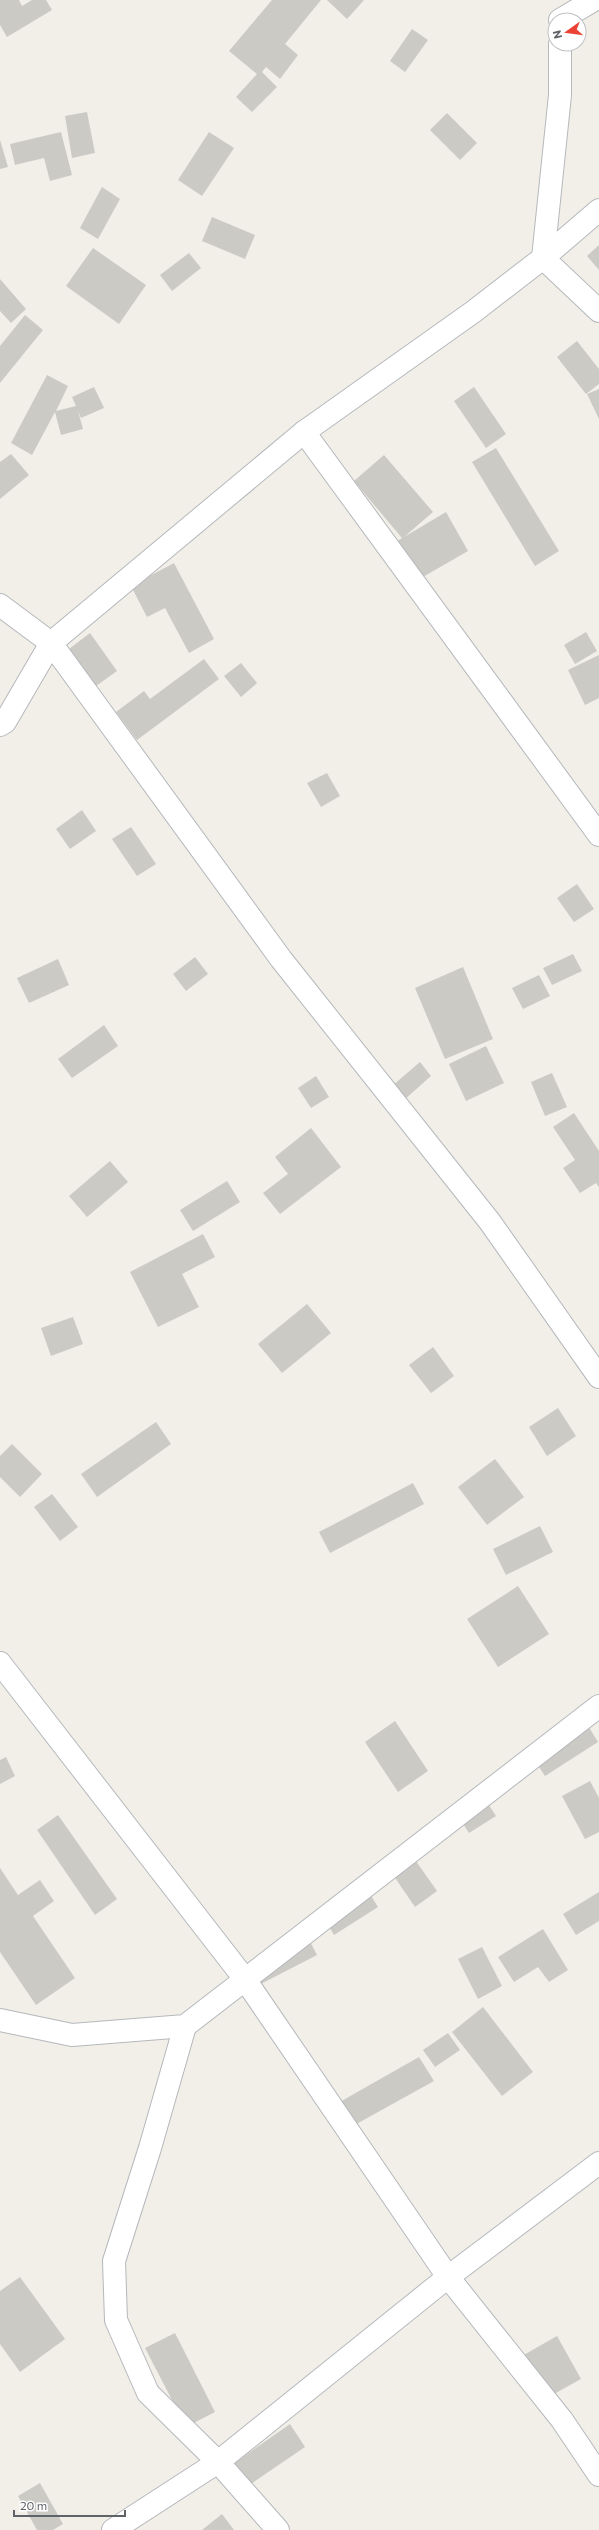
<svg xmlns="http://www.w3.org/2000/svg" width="599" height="2530" font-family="Commissioner,sans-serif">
	<rect width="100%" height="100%" fill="#f1efe8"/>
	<g fill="#cccac5">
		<path d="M 0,0 L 19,0 L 22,6 L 32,0 L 46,0 L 52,10 L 7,37 L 0,25 Z"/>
		<path d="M 272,0 L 321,0 L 285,44 L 298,55 L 280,79 L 266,67 L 262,72 L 277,87 L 252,112 L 236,97 L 257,74 L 229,51 Z"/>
		<path d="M 327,0 L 364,0 L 347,19 Z"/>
		<path d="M 412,29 L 428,40 L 405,72 L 390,61 Z"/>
		<path d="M 87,112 L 95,153 L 72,158 L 65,116 Z"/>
		<path d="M 447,113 L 477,143 L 460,160 L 430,130 Z"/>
		<path d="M 61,132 L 72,175 L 50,181 L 44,158 L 15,165 L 10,144 Z"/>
		<path d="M 209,132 L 234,148 L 202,196 L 178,180 Z"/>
		<path d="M 0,140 L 8,167 L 0,169 Z"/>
		<path d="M 102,187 L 120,199 L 98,239 L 80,228 Z"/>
		<path d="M 212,217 L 255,235 L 245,259 L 202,241 Z"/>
		<path d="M 599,245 L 599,270 L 587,256 Z"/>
		<path d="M 93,248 L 146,285 L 119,324 L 66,286 Z"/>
		<path d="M 189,253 L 201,268 L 172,291 L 160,275 Z"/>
		<path d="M 0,279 L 26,309 L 11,323 L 0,311 Z"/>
		<path d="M 25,315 L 43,330 L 0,383 L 0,346 Z"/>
		<path d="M 577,341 L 599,369 L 599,384 L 586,394 L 557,357 Z"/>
		<path d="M 47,375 L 68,386 L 56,411 L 76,406 L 72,397 L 94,387 L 104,408 L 81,418 L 78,411 L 83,429 L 61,435 L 55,412 L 32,455 L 11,443 Z"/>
		<path d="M 474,387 L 506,434 L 486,448 L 454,401 Z"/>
		<path d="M 599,389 L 599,419 L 587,394 Z"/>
		<path d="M 496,448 L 559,551 L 535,566 L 472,462 Z"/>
		<path d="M 11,454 L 29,475 L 0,499 L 0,462 Z"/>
		<path d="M 384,455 L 433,512 L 404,537 L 446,512 L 468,551 L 416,581 L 394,543 L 402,538 L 354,481 Z"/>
		<path d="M 174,563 L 214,639 L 189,653 L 165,608 L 147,617 L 131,586 Z"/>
		<path d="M 586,632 L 597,651 L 575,664 L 564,645 Z"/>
		<path d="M 90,633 L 117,671 L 96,686 L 69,649 Z"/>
		<path d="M 599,655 L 599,698 L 585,705 L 568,670 Z"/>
		<path d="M 204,659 L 219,679 L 137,740 L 116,712 L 144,691 L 150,699 Z"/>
		<path d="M 241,663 L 257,683 L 241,697 L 224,676 Z"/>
		<path d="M 327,773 L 340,796 L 321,807 L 307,783 Z"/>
		<path d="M 82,810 L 96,831 L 70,849 L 56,829 Z"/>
		<path d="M 131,827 L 156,864 L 137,876 L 112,839 Z"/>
		<path d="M 577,884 L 594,909 L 574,922 L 557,898 Z"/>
		<path d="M 573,954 L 582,971 L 552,985 L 543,968 Z"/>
		<path d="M 195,957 L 208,974 L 186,991 L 173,974 Z"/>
		<path d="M 58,959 L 69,985 L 29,1003 L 17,978 Z"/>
		<path d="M 463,967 L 493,1039 L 445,1059 L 415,988 Z"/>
		<path d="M 539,975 L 550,996 L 523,1009 L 512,988 Z"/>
		<path d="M 104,1025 L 118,1046 L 72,1078 L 58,1059 Z"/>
		<path d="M 486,1046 L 504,1083 L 466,1101 L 449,1064 Z"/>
		<path d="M 420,1062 L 431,1076 L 404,1100 L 392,1086 Z"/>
		<path d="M 552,1073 L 567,1107 L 545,1116 L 531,1082 Z"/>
		<path d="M 316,1076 L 329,1097 L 311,1108 L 298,1088 Z"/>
		<path d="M 574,1113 L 599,1151 L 599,1187 L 596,1183 L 580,1193 L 563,1168 L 575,1160 L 553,1127 Z"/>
		<path d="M 311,1128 L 341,1167 L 280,1214 L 263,1193 L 288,1174 L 275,1157 Z"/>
		<path d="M 110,1161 L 128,1182 L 87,1217 L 69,1196 Z"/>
		<path d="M 227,1181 L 240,1202 L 193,1231 L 180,1210 Z"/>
		<path d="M 203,1234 L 215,1257 L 182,1274 L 199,1307 L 158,1327 L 130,1272 Z"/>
		<path d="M 307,1304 L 331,1333 L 282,1373 L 258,1344 Z"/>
		<path d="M 73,1317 L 83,1344 L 51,1356 L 41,1328 Z"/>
		<path d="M 433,1347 L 454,1376 L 431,1393 L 409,1365 Z"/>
		<path d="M 558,1408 L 576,1436 L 547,1456 L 529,1427 Z"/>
		<path d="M 156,1422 L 171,1444 L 97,1497 L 81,1474 Z"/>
		<path d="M 12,1444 L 42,1474 L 20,1497 L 0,1477 L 0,1456 Z"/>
		<path d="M 495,1459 L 524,1497 L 487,1525 L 458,1487 Z"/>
		<path d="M 413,1483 L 424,1504 L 330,1553 L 319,1532 Z"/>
		<path d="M 52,1494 L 78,1527 L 60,1541 L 34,1507 Z"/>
		<path d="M 540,1526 L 553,1552 L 506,1575 L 493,1549 Z"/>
		<path d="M 518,1586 L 549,1634 L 498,1667 L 467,1619 Z"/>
		<path d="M 395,1721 L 428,1771 L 398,1792 L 365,1742 Z"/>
		<path d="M 587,1724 L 598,1742 L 545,1776 L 533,1758 Z"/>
		<path d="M 6,1757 L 15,1776 L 0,1784 L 0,1760 Z"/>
		<path d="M 590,1781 L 599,1798 L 599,1832 L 585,1839 L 562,1796 Z"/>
		<path d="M 485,1799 L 496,1816 L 469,1833 L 458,1816 Z"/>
		<path d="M 58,1815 L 117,1899 L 95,1915 L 37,1830 Z"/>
		<path d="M 411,1854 L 437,1891 L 415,1907 L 389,1869 Z"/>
		<path d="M 0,1868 L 18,1895 L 40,1880 L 54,1901 L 33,1916 L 75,1978 L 36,2005 L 0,1952 Z"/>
		<path d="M 365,1886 L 378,1907 L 334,1935 L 321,1913 Z"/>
		<path d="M 599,1892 L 599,1921 L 576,1935 L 563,1914 Z"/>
		<path d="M 543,1929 L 568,1970 L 549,1982 L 538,1967 L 514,1982 L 498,1957 Z"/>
		<path d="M 306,1934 L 317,1955 L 251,1989 L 240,1967 Z"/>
		<path d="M 482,1947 L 502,1986 L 478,1999 L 458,1959 Z"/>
		<path d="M 483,2007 L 533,2072 L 502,2096 L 452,2032 Z"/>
		<path d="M 448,2033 L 460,2050 L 435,2067 L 423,2050 Z"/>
		<path d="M 419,2057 L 434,2081 L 351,2127 L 338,2103 Z"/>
		<path d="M 20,2277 L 65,2339 L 20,2372 L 0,2344 L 0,2291 Z"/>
		<path d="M 175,2333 L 215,2412 L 186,2427 L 145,2348 Z"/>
		<path d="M 557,2336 L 581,2379 L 545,2399 L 522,2356 Z"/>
		<path d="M 290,2424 L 305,2447 L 242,2490 L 227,2468 Z"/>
		<path d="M 40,2483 L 63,2524 L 53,2530 L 37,2530 L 18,2496 Z"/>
		<path d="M 222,2514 L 234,2530 L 202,2530 Z"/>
	</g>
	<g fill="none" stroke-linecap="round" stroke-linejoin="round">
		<g stroke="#b5b8bc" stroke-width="24">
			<g id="minor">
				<path d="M 560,20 L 594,0"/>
				<path d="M 543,258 L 560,95 L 560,44"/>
				<path d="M 543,258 L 599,311"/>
				<path d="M 304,432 L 599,835"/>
				<path d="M 0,605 L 51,643 L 281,959 L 490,1222 L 599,1377"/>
				<path d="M 0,725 L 5,722 L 51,643 L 304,432 L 473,312 L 543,258 L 599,210"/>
				<path d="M 0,1663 L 244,1978 L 448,2277 L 562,2420 L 599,2475"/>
				<path d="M 0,2020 L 72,2035 L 185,2026 L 599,1706"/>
				<path d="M 185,2026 L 150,2148 L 114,2261 L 116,2320 L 148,2393 L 218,2462 L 278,2530"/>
				<path d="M 113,2530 L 218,2462 L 448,2277 L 599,2163"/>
			</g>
		</g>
		<use href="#minor" stroke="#fff" stroke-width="22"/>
	</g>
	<g transform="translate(567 32) rotate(256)"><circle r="19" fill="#ffffff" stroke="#bfc1c3"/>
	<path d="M0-3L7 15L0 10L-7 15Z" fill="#ea4335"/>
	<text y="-6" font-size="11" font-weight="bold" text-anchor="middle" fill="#5f6368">N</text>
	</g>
	<path d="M14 2510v6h111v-6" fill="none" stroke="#5f6368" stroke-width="2"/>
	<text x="20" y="2510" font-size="12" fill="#5f6368" stroke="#ffffff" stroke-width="3" paint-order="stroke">20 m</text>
</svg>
